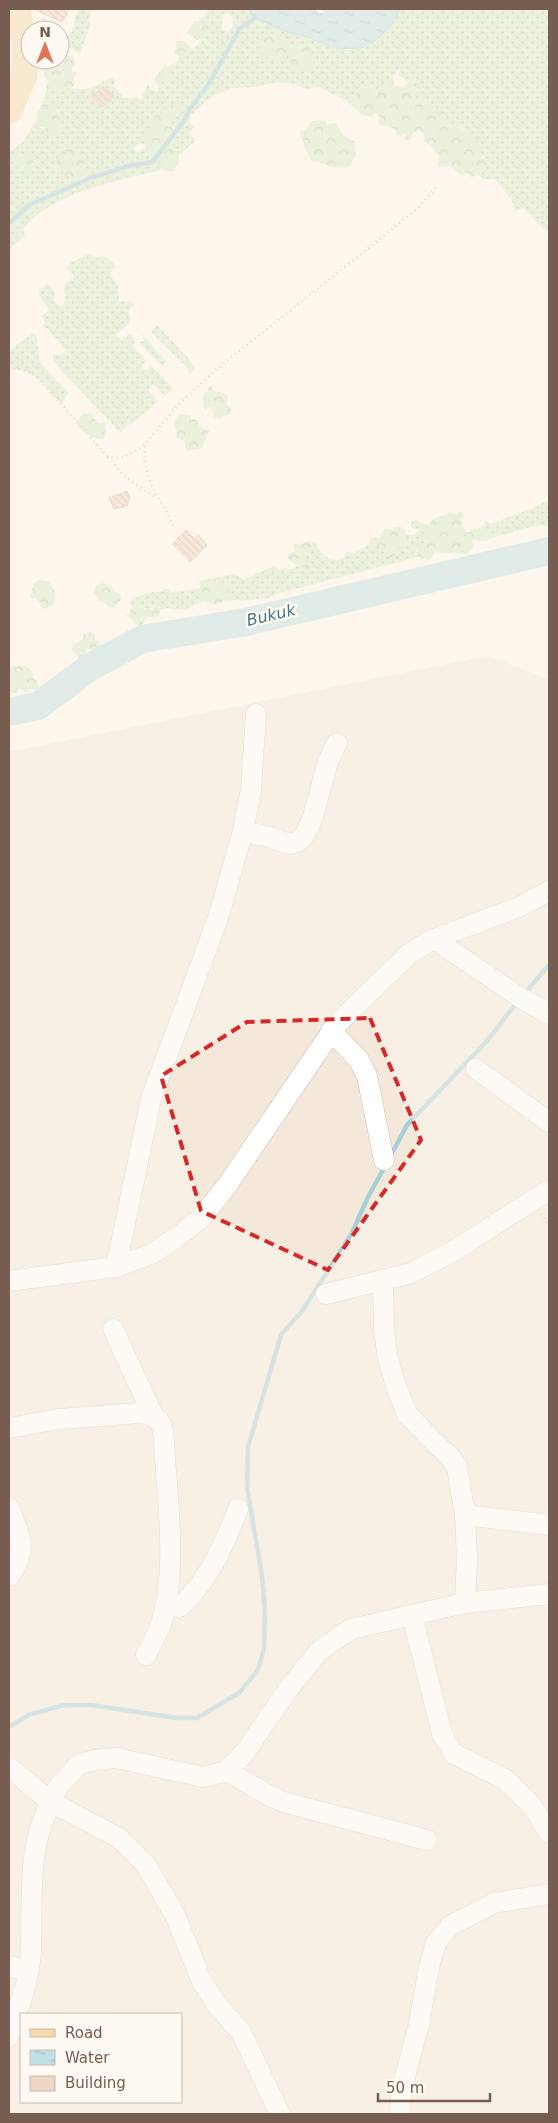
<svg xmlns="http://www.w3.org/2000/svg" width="558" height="2123" font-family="'DejaVu Sans',sans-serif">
	<defs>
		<pattern id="grass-dots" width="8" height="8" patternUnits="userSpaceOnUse" patternTransform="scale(1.25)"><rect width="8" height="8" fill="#d7eaca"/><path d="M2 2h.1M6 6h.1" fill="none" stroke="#b3c1a6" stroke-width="1.8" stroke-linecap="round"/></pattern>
		<pattern id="forest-crowns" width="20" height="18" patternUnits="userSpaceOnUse" patternTransform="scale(1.25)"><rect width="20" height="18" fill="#d7eaca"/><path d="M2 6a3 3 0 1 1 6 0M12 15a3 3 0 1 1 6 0" fill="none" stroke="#b3c1a6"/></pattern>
		<pattern id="water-ripples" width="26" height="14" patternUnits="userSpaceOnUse" patternTransform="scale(1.25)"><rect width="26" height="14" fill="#c0e0e5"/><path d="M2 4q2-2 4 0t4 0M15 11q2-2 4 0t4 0" fill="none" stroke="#a1b9bc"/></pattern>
		<pattern id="building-back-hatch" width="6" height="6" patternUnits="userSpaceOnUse" patternTransform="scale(1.25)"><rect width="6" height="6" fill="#f0d6c4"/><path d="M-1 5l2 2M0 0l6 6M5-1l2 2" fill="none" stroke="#c7b1a2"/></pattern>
	</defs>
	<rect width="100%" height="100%" fill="#fcf5ec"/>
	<path fill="#f3e8da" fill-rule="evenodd" d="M 487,656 L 549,679 L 549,2114 L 9,2114 L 9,752 ZM 21,2014 L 181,2014 L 181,2102 L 21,2102 Z"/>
	<g fill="url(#grass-dots)" fill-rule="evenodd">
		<path d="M 78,9 L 91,9 L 91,16 L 88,20 L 91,23 L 80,54 L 63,43 L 72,31 Z"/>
		<path d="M 208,9 L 250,9 L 286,31 L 304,36 L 308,39 L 332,47 L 349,50 L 364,47 C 368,42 370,44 374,41 C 385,34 395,21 400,9 L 549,9 L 549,235 L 523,208 L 515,211 C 513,198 503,189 495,179 L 483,179 L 479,175 L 483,171 L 484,158 L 480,153 C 481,139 468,130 455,126 C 451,124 448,126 444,123 C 440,120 436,112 433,107 L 428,106 L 420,98 L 409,104 L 418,89 L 410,80 L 406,83 L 404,78 L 399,76 L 400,71 L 398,70 L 393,77 L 393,86 L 383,84 L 383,89 L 358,94 L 347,101 L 318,87 L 308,89 L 291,83 L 278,82 L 255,87 L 231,88 L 213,96 L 190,115 L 189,122 L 194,127 L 189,133 L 196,140 L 179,155 L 171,146 L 175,128 L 172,125 L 172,120 L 177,115 L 161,115 L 153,118 L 151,132 L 145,145 L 140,143 L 133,149 L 138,152 L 147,146 L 153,155 L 150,158 L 162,170 C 121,179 49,194 23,229 L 25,237 L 13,246 L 9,256 L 9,152 L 23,142 L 36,121 L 37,127 L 40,128 L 60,131 L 61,128 L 59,112 L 54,104 L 43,103 L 47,88 L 47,81 C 60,87 82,92 94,87 C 101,84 105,80 112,78 L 115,80 L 114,86 L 124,98 L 130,99 L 134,97 L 141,100 L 148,83 L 151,90 L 158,92 L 159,87 L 154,80 L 157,75 L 157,78 L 169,71 L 167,68 C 171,64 176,64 179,60 L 179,54 L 199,45 L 202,40 L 206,39 L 202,21 L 198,20 L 203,18 ZM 227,13 L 232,17 L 233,27 L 228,31 L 222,30 L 222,15 Z"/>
		<path d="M 89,254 L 97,258 C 105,252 111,262 117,268 L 113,268 L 110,275 L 118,286 L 119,302 L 129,301 L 134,305 L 129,310 L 130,319 L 129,324 L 116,334 L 116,337 L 123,340 L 129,334 L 134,338 L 134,348 L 147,362 L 143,364 L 143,369 L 148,370 L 150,364 L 173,389 L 164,396 L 157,387 L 152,385 L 148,390 L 158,402 L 120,432 L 59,368 L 53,358 L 53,353 L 60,356 L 63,354 L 65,350 L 47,328 L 43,327 L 45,322 L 42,316 L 49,309 L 39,295 L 40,289 L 47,283 C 54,289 56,292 54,301 L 58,305 L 63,305 L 65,300 L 64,286 L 71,280 L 74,275 L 67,268 L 72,262 Z"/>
		<path d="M 134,324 L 167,363 L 164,363 L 162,366 L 137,340 L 140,342 L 144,341 L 143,335 Z"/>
		<path d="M 157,325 L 188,358 L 194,368 L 189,376 L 188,368 L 151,332 Z"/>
		<path d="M 33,333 L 36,335 L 40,363 L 69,393 L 61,404 C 46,387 34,367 9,369 L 9,350 Z"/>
		<path d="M 549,500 L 549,527 L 538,525 L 488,539 L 484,526 L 485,521 L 487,521 L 490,524 L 531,509 Z"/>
		<path d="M 415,519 L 422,524 L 430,524 C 429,530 432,539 429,544 L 416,548 L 417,557 L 276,594 C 262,603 242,599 226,601 L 231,593 C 227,585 218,585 215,578 L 235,574 L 244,580 C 255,575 263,569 275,567 L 279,570 L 282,568 L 291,569 L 297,566 L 300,568 L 306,562 L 304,556 L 317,548 C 326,557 330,563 343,559 L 346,553 L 350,552 L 352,554 L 370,544 L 373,548 L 381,544 L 386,548 L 385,554 L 388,557 L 393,557 L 393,548 L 398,548 L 396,545 L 403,542 L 404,535 L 412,535 L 420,531 L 411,527 L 411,523 Z"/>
		<path d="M 199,588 L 197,591 L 203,595 L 204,601 L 183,610 L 168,608 L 160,610 L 157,605 C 149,611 143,609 134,604 L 132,606 L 130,603 C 137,596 150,591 160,592 L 164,589 L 169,589 L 171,593 Z"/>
	</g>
	<g fill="url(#forest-crowns)">
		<path d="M 194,21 L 202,21 L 206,30 L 206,39 L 198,40 L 187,33 Z"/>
		<path d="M 272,33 L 278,35 L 281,40 L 288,44 L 289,49 L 284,59 L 277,60 L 265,57 L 262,52 L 259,41 L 266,35 Z"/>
		<path d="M 177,41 L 184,41 L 191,48 L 191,50 L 188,50 L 181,55 L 174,54 Z"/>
		<path d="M 299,46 L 308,48 L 314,58 L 313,65 L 304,71 L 293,68 L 293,63 L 289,60 L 293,48 Z"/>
		<path d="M 60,52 L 74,57 L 75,62 L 71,71 L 76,72 L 77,75 L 74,78 L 75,83 L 73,87 L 68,87 L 65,90 L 63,87 L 60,91 L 54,90 L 50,83 L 44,77 L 44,71 L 47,66 L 51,66 L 49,60 L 60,60 Z"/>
		<path d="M 166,65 L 172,72 L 168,82 L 164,81 L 161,83 L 158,81 L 157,75 Z"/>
		<path d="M 414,79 C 421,88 414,94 410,103 L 420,98 L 427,101 L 428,106 L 439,109 L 443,122 L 449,126 L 454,125 L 477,138 L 480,145 L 480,153 L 486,164 L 479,175 L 471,177 L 467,173 L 461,175 L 451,166 L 438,167 L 439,157 L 431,145 L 424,142 L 425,136 L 420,130 L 414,132 L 411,139 L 405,140 L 405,133 L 401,136 L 396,135 L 396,130 L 389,126 L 381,126 L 378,122 L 380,117 L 376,113 L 371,117 L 362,115 L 347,101 L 358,94 L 359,89 L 369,86 L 375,92 L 383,89 L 383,84 L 403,88 L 410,80 Z"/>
		<path d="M 43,103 L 54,104 C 59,116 66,125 57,136 L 48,134 L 45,127 L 37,127 L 37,114 Z"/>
		<path d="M 174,103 L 178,106 L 179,111 C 177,115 172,119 172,122 C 172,132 183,132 171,146 L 179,155 L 179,161 L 174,171 C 164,173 155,166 149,158 L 153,155 L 147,147 L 145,148 C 145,140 146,138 151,132 L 148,129 C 149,124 153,119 156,115 L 161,115 L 164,107 L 169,107 Z"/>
		<path d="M 318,120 L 325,121 L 327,125 L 331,123 L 336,123 L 342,135 L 355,142 L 356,156 L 348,167 L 335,168 L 319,162 L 311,161 L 299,132 L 306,129 L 311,122 Z"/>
		<path d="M 65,147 L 70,147 L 74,151 L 80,153 L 85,170 L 83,179 L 70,180 L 69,177 L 63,174 L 63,171 L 57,170 L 53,167 L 54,164 L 57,163 L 60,155 L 64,154 Z"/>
		<path d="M 29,153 L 32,155 L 34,171 L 18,168 L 12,162 L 16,156 L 27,156 Z"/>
		<path d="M 212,386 L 212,389 C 218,393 224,392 228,396 L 227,405 L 231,409 L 230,414 L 223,415 L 220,419 L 213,417 L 214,414 L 210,407 L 205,409 L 203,407 L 203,396 L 205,392 L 208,392 L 208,388 Z"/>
		<path d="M 91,413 L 97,423 L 106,423 L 105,438 L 102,440 L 92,437 L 77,426 L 79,419 L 83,414 Z"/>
		<path d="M 180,414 L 191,416 L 191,419 L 196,420 L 200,427 L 209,431 L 202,448 L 188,451 L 185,448 L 185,443 L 182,439 L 177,438 L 174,421 Z"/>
		<path d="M 449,511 L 456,514 L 459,511 L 462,513 L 463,516 L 461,519 L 465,531 L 468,533 L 473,528 L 477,529 L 484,526 L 489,537 L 487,541 L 471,539 L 474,546 L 467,554 L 434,552 L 431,559 L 428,560 L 417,557 L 417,546 L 421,543 L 429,544 L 430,542 L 427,539 C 426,525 431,516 447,515 Z"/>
		<path d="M 396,527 L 401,527 L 406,531 L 404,535 L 406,538 L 403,544 L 396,545 L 399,549 L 393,548 L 395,554 L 393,557 L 388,557 L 385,554 L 386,548 L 381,544 L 373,548 L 370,544 L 370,539 L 374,537 L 380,538 L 383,530 L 387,529 L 392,530 Z"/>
		<path d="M 308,541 L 317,544 L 317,548 L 311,551 L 309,555 L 304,556 L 307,558 L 309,566 L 300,568 L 287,558 L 289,554 L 295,551 L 293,546 L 295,543 L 299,545 Z"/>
		<path d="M 215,578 L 217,583 L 222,582 L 229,587 L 231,593 L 226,601 L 215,605 L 204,601 L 203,595 L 198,595 L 197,591 L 201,586 L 199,582 L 201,580 Z"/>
		<path d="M 38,580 L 47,581 C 58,590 59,606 44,609 L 41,606 L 41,603 L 35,598 L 32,599 L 30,596 L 34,584 Z"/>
		<path d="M 103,583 L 112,587 L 114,591 L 120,594 L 121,600 L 113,608 L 108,606 L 104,602 L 100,602 L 94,593 L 96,586 Z"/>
		<path d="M 138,603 L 143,609 L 152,609 L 157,605 L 160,610 L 159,615 L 155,618 L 149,616 L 145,619 L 142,625 L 136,625 L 135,621 L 126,616 L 129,614 L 132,606 Z"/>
		<path d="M 90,632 L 95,635 L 95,640 L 100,643 L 100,646 L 96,650 L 87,649 L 84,656 L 79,657 L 72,651 L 73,645 L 82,640 L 84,634 Z"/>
		<path d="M 18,665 L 27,667 L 33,672 L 34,679 L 38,680 L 37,683 L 39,685 L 38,689 L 29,689 L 26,692 L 19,688 L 16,693 L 9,691 L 9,668 Z"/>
	</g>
	<path fill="url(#water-ripples)" stroke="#a7cfd7" d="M 250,9 L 314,9 L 319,14 L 324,13 L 324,9 L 400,9 C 395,21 385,34 374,41 C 370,44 368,42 364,47 C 336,52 328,44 303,36 C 299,34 293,34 288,32 C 277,28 266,22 255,18 L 251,14 Z"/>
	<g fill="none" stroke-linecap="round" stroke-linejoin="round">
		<g stroke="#a7cfd7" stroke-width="4.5">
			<path d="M 9,223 L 31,204 L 93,177 L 128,166 L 152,162 L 184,121 L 190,109 L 208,85 L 240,28 L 255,18"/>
			<path d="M 525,993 L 549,965"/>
			<path d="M 390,1157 L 407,1125 L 487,1041 L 518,1001"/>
			<path d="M 9,1727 L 29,1715 L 64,1705 L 91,1705 L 177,1718 L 197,1718 L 239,1693 L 258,1670 L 264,1648 L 265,1612 L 262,1576 L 247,1487 L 248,1447 L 281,1335 L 302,1311 L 351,1235 L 367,1199 L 385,1166"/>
		</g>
		<path stroke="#c0e0e5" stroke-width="28" d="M 9,712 L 38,706 L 89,668 L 142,639 L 246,622 L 549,551"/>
	</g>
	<g fill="url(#building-back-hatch)" stroke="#e2bca5">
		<path d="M 33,9 L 62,9 L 68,13 L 62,22 Z"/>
		<path d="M 105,86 L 114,97 L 101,107 L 92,96 Z"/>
		<path d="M 127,491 L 130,498 L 127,506 L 114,509 L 109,498 Z"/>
		<path d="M 186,530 L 195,539 L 198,535 L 207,545 L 190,562 L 172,544 Z"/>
	</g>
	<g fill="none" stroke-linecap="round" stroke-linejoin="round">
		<g stroke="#cebeb1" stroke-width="21">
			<g id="minor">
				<path d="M 243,831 L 270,837 L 289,844 L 297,842 L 305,835 L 313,817 L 328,761 L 337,743"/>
				<path d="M 434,939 L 521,998 L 549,1014"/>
				<path d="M 331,1031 L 359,1060 L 367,1076 L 384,1160"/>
				<path d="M 476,1069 L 549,1122"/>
				<path d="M 116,1267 L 151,1099 L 218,918 L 243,831 L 251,790 L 256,714"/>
				<path d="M 383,1279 L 384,1330 L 388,1359 L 396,1386 L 407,1414 L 433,1441 L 451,1458 L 457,1467 L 465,1515 L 467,1559 L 465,1603"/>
				<path d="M 9,1281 L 116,1267 L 151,1254 L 176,1238 L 202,1217 L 226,1187 L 336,1025 L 410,953 L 434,939 L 519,907 L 549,891"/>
				<path d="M 326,1294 L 411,1273 L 452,1252 L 549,1190"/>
				<path d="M 113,1329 L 153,1415"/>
				<path d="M 9,1428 L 59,1419 L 140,1413 C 161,1416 162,1422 164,1441 C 167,1497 178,1571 161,1624 C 157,1635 151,1645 146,1655"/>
				<path d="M 9,1508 C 20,1537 29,1549 9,1577"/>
				<path d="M 465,1515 L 549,1525"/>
				<path d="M 165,1605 L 180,1607 C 209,1580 224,1545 238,1509"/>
				<path d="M 412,1615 L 442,1734 L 454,1754 L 506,1780 L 533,1807 L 549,1833"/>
				<path d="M 9,1767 L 51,1802 L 58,1787 L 78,1765 L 94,1760 L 116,1758 L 203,1777 L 227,1771 L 245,1752 L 289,1688 L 320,1650 L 351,1629 L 465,1603 L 549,1594"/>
				<path d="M 227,1771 L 270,1796 L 284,1802 L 427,1840"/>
				<path d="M 9,1966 L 28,1971"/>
				<path d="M 9,2036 C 18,2009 30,1980 31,1951 C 33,1900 26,1849 51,1802 L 119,1838 L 146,1865 L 175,1915 L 202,1982 L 218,2006 L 241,2032 L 280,2114"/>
				<path d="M 400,2114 L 402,2088 L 419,2024 L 429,1967 L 436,1943 L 450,1926 L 494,1903 L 549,1894"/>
			</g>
		</g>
		<g stroke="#d9d2ce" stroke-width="26">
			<path id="major" d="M 9,111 L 24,76 L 25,43 L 17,9"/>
		</g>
		<g stroke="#d6b9a7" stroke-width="2.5" stroke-dasharray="1 4" stroke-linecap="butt">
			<path d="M 41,24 L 46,9"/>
			<path d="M 9,369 C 22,368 29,371 39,379 L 107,456 L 114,458 L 124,457 L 142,447 L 180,403 L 216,370 L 417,209 L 437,186"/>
			<path d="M 145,446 C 142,483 161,495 173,526"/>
			<path d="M 108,457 L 126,478 L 157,498"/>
			<path d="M 541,1214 L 549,1225"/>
		</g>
		<use href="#minor" stroke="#fff" stroke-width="20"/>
		<use href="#major" stroke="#f6d9a8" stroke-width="25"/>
	</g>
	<path d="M0 0H558V2123H0ZM 370,1018 L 421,1140 L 328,1270 L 201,1211 L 161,1076 L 247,1022 Z" fill="#fcf5ec" fill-opacity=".55" fill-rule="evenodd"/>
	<path fill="none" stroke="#d62828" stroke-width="4" stroke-dasharray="10 6" stroke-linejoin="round" d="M 370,1018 L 421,1140 L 328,1270 L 201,1211 L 161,1076 L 247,1022 Z"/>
	<g text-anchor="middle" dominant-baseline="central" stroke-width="5" stroke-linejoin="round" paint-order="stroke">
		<g font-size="16" font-style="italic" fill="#467782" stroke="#fef9f2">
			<text transform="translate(271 615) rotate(-13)">Bukuk</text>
		</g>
	</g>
	<rect width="558" height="2123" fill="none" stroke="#775d4f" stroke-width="20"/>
	<rect x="20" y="2013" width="162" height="90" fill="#fef9f2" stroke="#c8bbb1"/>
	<rect x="30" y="2029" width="25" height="8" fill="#f6d9a8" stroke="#c8bbb1"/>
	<text x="65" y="2038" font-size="15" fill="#775d4f">Road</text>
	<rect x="30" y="2050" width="25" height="15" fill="url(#water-ripples)" stroke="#c8bbb1"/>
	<text x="65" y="2063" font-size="15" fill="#775d4f">Water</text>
	<rect x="30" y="2076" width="25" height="15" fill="#f0d6c4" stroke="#c8bbb1"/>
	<text x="65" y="2088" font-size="15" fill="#775d4f">Building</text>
	<g transform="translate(45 45)"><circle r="24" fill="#fef9f2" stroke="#c8bbb1"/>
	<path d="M0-4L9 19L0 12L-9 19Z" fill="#df7557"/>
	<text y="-8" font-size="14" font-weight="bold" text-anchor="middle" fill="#775d4f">N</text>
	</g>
	<path d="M378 2093v8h112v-8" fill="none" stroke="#775d4f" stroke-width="2.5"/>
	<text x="386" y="2093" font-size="15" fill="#775d4f" stroke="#fef9f2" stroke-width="4" paint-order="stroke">50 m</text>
</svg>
